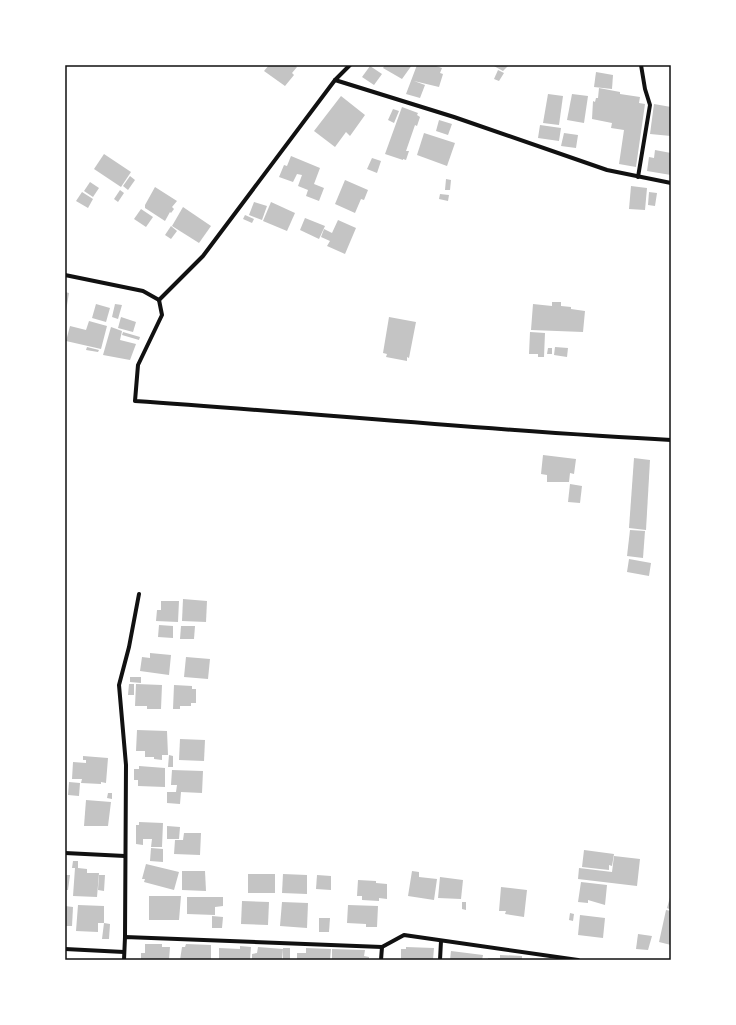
<svg xmlns="http://www.w3.org/2000/svg" width="736" height="1025" font-family="'DM Sans',sans-serif">
	<rect width="100%" height="100%" fill="#fff"/>
	<g fill="#c4c4c4">
		<path d="M 269,65 L 295,65 L 297,67 L 292,73 L 294,75 L 285,86 L 264,71 Z"/>
		<path d="M 385,65 L 412,65 L 402,79 L 383,68 Z"/>
		<path d="M 417,65 L 433,65 L 442,68 L 440,73 L 443,74 L 439,87 L 414,81 L 425,85 L 420,98 L 406,94 Z"/>
		<path d="M 492,65 L 509,65 L 503,71 Z"/>
		<path d="M 370,66 L 382,74 L 374,85 L 362,77 Z"/>
		<path d="M 498,70 L 504,73 L 499,81 L 494,79 Z"/>
		<path d="M 596,72 L 613,75 L 612,89 L 594,87 Z"/>
		<path d="M 599,88 L 620,92 L 620,94 L 640,97 L 639,103 L 645,104 L 636,167 L 619,164 L 624,130 L 611,128 L 612,123 L 592,119 L 593,101 L 595,102 L 596,98 L 598,98 Z"/>
		<path d="M 548,94 L 563,96 L 559,125 L 543,123 Z"/>
		<path d="M 572,94 L 588,96 L 584,123 L 567,120 Z"/>
		<path d="M 341,96 L 365,115 L 350,136 L 346,132 L 335,147 L 314,131 Z"/>
		<path d="M 654,104 L 671,107 L 671,136 L 650,134 Z"/>
		<path d="M 402,107 L 418,113 L 417,115 L 420,117 L 417,126 L 415,125 L 406,151 L 409,151 L 406,160 L 403,159 L 403,160 L 385,154 Z"/>
		<path d="M 393,109 L 399,111 L 394,123 L 388,120 Z"/>
		<path d="M 439,120 L 452,124 L 448,135 L 436,131 Z"/>
		<path d="M 540,125 L 561,128 L 559,141 L 538,138 Z"/>
		<path d="M 424,133 L 455,143 L 447,166 L 417,155 Z"/>
		<path d="M 564,133 L 578,135 L 576,148 L 561,146 Z"/>
		<path d="M 655,150 L 671,153 L 671,175 L 647,171 L 649,157 L 654,158 Z"/>
		<path d="M 104,154 L 131,172 L 121,187 L 94,169 Z"/>
		<path d="M 291,156 L 320,168 L 314,184 L 324,188 L 319,201 L 306,196 L 308,190 L 298,186 L 302,175 L 297,174 L 293,182 L 279,177 L 284,165 L 287,166 Z"/>
		<path d="M 372,158 L 381,161 L 377,173 L 367,169 Z"/>
		<path d="M 130,176 L 135,180 L 128,190 L 123,186 Z"/>
		<path d="M 446,179 L 451,180 L 450,190 L 445,190 Z"/>
		<path d="M 345,180 L 368,190 L 364,200 L 361,199 L 355,213 L 335,204 Z"/>
		<path d="M 90,182 L 99,188 L 93,197 L 84,191 Z"/>
		<path d="M 631,186 L 647,188 L 645,210 L 629,209 Z"/>
		<path d="M 155,187 L 177,201 L 172,207 L 174,209 L 171,213 L 170,212 L 165,221 L 145,208 L 145,205 Z"/>
		<path d="M 120,190 L 124,193 L 118,202 L 114,199 Z"/>
		<path d="M 82,192 L 93,199 L 88,208 L 76,201 Z"/>
		<path d="M 649,192 L 657,193 L 655,206 L 648,205 Z"/>
		<path d="M 440,194 L 449,195 L 448,201 L 439,199 Z"/>
		<path d="M 254,202 L 267,206 L 262,220 L 249,215 Z"/>
		<path d="M 271,202 L 295,213 L 287,231 L 263,221 Z"/>
		<path d="M 183,207 L 211,226 L 199,243 L 172,226 Z"/>
		<path d="M 141,209 L 153,217 L 146,227 L 134,219 Z"/>
		<path d="M 245,215 L 254,219 L 252,223 L 243,219 Z"/>
		<path d="M 305,218 L 325,226 L 319,239 L 300,230 Z"/>
		<path d="M 338,220 L 356,228 L 345,254 L 327,246 L 330,241 L 321,237 L 324,229 L 332,233 Z"/>
		<path d="M 171,226 L 177,231 L 171,239 L 165,235 Z"/>
		<path d="M 65,292 L 69,293 L 66,311 L 65,311 Z"/>
		<path d="M 552,302 L 561,302 L 561,306 L 571,307 L 571,309 L 585,311 L 583,332 L 531,330 L 533,304 L 552,306 Z"/>
		<path d="M 96,304 L 110,308 L 106,322 L 92,318 Z"/>
		<path d="M 115,304 L 122,305 L 118,319 L 112,317 Z"/>
		<path d="M 121,317 L 136,322 L 133,332 L 118,328 Z"/>
		<path d="M 389,317 L 416,322 L 409,358 L 407,357 L 407,361 L 386,357 L 387,354 L 383,353 Z"/>
		<path d="M 89,321 L 107,326 L 101,349 L 66,341 L 70,326 L 86,330 Z"/>
		<path d="M 111,327 L 122,331 L 120,340 L 136,344 L 130,360 L 103,355 Z"/>
		<path d="M 123,332 L 140,337 L 139,340 L 122,335 Z"/>
		<path d="M 530,332 L 545,333 L 544,357 L 538,357 L 538,354 L 529,354 Z"/>
		<path d="M 87,347 L 99,350 L 98,352 L 86,350 Z"/>
		<path d="M 555,347 L 568,348 L 567,357 L 554,355 Z"/>
		<path d="M 548,348 L 552,348 L 552,354 L 547,354 Z"/>
		<path d="M 543,455 L 576,459 L 574,474 L 570,473 L 569,482 L 547,482 L 547,475 L 541,474 Z"/>
		<path d="M 634,458 L 650,460 L 646,530 L 629,528 Z"/>
		<path d="M 570,484 L 582,486 L 580,503 L 568,502 Z"/>
		<path d="M 630,530 L 645,531 L 643,558 L 627,556 Z"/>
		<path d="M 629,559 L 651,563 L 649,576 L 627,572 Z"/>
		<path d="M 183,599 L 207,601 L 206,622 L 182,621 Z"/>
		<path d="M 161,601 L 179,601 L 178,622 L 156,621 L 157,610 L 161,610 Z"/>
		<path d="M 159,625 L 173,626 L 173,638 L 158,637 Z"/>
		<path d="M 181,626 L 195,626 L 194,639 L 180,639 Z"/>
		<path d="M 150,653 L 171,655 L 169,675 L 140,671 L 142,657 L 150,658 Z"/>
		<path d="M 186,657 L 210,659 L 208,679 L 184,677 Z"/>
		<path d="M 130,677 L 141,677 L 141,683 L 130,682 Z"/>
		<path d="M 129,684 L 134,684 L 134,695 L 128,695 Z"/>
		<path d="M 136,684 L 162,685 L 161,709 L 147,709 L 147,706 L 135,706 Z"/>
		<path d="M 174,685 L 192,686 L 192,689 L 196,689 L 196,703 L 191,703 L 191,706 L 180,706 L 180,709 L 173,709 Z"/>
		<path d="M 137,730 L 167,731 L 168,755 L 162,755 L 162,760 L 154,759 L 154,757 L 145,757 L 145,751 L 136,751 Z"/>
		<path d="M 180,739 L 205,740 L 204,761 L 179,760 Z"/>
		<path d="M 169,755 L 173,756 L 173,767 L 168,767 Z"/>
		<path d="M 83,756 L 108,758 L 106,783 L 101,782 L 101,784 L 81,783 L 82,779 L 72,779 L 73,762 L 86,763 L 86,760 L 83,760 Z"/>
		<path d="M 139,766 L 165,768 L 165,787 L 138,786 L 138,780 L 134,780 L 134,769 L 139,769 Z"/>
		<path d="M 172,770 L 203,771 L 202,793 L 181,792 L 180,804 L 167,803 L 167,792 L 176,792 L 177,785 L 171,785 Z"/>
		<path d="M 69,782 L 80,783 L 79,796 L 68,795 Z"/>
		<path d="M 108,793 L 112,793 L 112,799 L 107,798 Z"/>
		<path d="M 86,800 L 111,802 L 108,826 L 84,826 Z"/>
		<path d="M 139,822 L 163,823 L 162,847 L 151,847 L 152,839 L 143,839 L 143,845 L 136,844 L 136,825 L 139,825 Z"/>
		<path d="M 167,826 L 180,827 L 179,839 L 167,839 Z"/>
		<path d="M 184,833 L 201,833 L 200,855 L 174,854 L 175,840 L 183,840 Z"/>
		<path d="M 151,848 L 163,849 L 163,862 L 150,861 Z"/>
		<path d="M 584,850 L 614,854 L 612,866 L 609,865 L 609,870 L 582,867 Z"/>
		<path d="M 614,856 L 640,859 L 637,886 L 578,879 L 579,868 L 612,872 Z"/>
		<path d="M 73,861 L 78,861 L 78,868 L 87,869 L 87,873 L 99,873 L 97,897 L 73,896 L 75,868 L 72,868 Z"/>
		<path d="M 146,864 L 179,872 L 174,890 L 144,882 L 145,879 L 142,879 Z"/>
		<path d="M 182,871 L 205,871 L 206,891 L 182,890 Z"/>
		<path d="M 412,871 L 419,872 L 419,877 L 437,879 L 434,900 L 408,896 Z"/>
		<rect x="248" y="874" width="27" height="19"/>
		<path d="M 283,874 L 307,875 L 307,894 L 282,893 Z"/>
		<path d="M 65,875 L 70,875 L 68,890 L 65,890 Z"/>
		<path d="M 99,875 L 105,875 L 104,891 L 98,890 Z"/>
		<path d="M 317,875 L 331,876 L 331,890 L 316,889 Z"/>
		<path d="M 440,877 L 463,880 L 461,899 L 438,898 Z"/>
		<path d="M 358,880 L 376,881 L 376,883 L 387,884 L 387,899 L 379,898 L 379,901 L 362,900 L 362,896 L 357,896 Z"/>
		<path d="M 581,882 L 607,885 L 605,905 L 588,900 L 588,903 L 578,902 Z"/>
		<path d="M 501,887 L 527,890 L 524,917 L 505,914 L 506,911 L 499,911 Z"/>
		<path d="M 671,894 L 671,910 L 667,908 Z"/>
		<path d="M 149,896 L 181,896 L 179,920 L 149,920 Z"/>
		<path d="M 187,897 L 223,897 L 223,906 L 215,907 L 215,915 L 187,914 Z"/>
		<path d="M 242,901 L 269,902 L 268,925 L 241,924 Z"/>
		<path d="M 282,902 L 308,903 L 307,928 L 280,926 Z"/>
		<path d="M 462,902 L 466,902 L 466,910 L 462,909 Z"/>
		<path d="M 78,905 L 104,906 L 104,923 L 98,923 L 98,932 L 76,931 Z"/>
		<path d="M 348,905 L 378,906 L 377,927 L 366,927 L 366,924 L 347,923 Z"/>
		<path d="M 65,906 L 73,907 L 72,926 L 65,926 Z"/>
		<path d="M 666,910 L 671,911 L 671,945 L 659,942 Z"/>
		<path d="M 570,913 L 574,914 L 573,921 L 569,920 Z"/>
		<path d="M 580,915 L 605,918 L 603,938 L 578,935 Z"/>
		<path d="M 212,916 L 223,917 L 222,928 L 212,928 Z"/>
		<path d="M 319,918 L 330,918 L 329,932 L 319,932 Z"/>
		<path d="M 104,923 L 110,924 L 109,939 L 102,939 Z"/>
		<path d="M 638,934 L 652,936 L 648,950 L 636,949 Z"/>
		<path d="M 145,944 L 162,944 L 162,947 L 170,947 L 169,960 L 141,960 L 141,953 L 145,953 Z"/>
		<path d="M 186,944 L 211,945 L 211,960 L 180,960 L 182,947 L 185,947 Z"/>
		<path d="M 240,946 L 251,947 L 250,960 L 219,960 L 219,948 L 240,949 Z"/>
		<path d="M 258,947 L 283,949 L 282,960 L 252,960 L 252,954 L 257,953 Z"/>
		<path d="M 406,947 L 434,948 L 433,960 L 401,960 L 401,949 L 406,949 Z"/>
		<rect x="283" y="948" width="7" height="12"/>
		<path d="M 306,948 L 331,949 L 330,960 L 297,960 L 297,953 L 306,953 Z"/>
		<path d="M 332,949 L 365,950 L 364,956 L 369,957 L 369,960 L 332,960 Z"/>
		<path d="M 451,951 L 483,955 L 482,960 L 450,960 Z"/>
		<path d="M 500,955 L 522,956 L 522,960 L 488,960 L 488,958 L 500,958 Z"/>
	</g>
	<g fill="none" stroke-linecap="round" stroke-linejoin="round">
		<g stroke="#111" stroke-width="4">
			<path d="M 335,80 L 454,117 L 607,170 L 671,183"/>
			<path d="M 638,177 L 650,105 L 645,89 L 641,65"/>
			<path d="M 65,275 L 143,291 L 159,300"/>
			<path d="M 159,300 L 162,315 L 138,365 L 135,401 C 314,413 492,431 671,440"/>
			<path d="M 159,300 L 203,256 L 335,80 L 350,65"/>
			<path d="M 65,853 L 125,856"/>
			<path d="M 125,937 L 126,765 L 119,685 L 129,647 L 139,594"/>
			<path d="M 65,949 L 124,952"/>
			<path d="M 124,960 L 125,937 L 382,947 L 404,935 L 578,960"/>
			<path d="M 381,960 L 382,947"/>
			<path d="M 440,960 L 441,941"/>
		</g>
	</g>
	<rect width="736" height="1025" fill="none" stroke="#ffffff" stroke-width="132"/>
	<rect x="66" y="66" width="604" height="893" fill="none" stroke="#111" stroke-width="1.5"/>
</svg>
